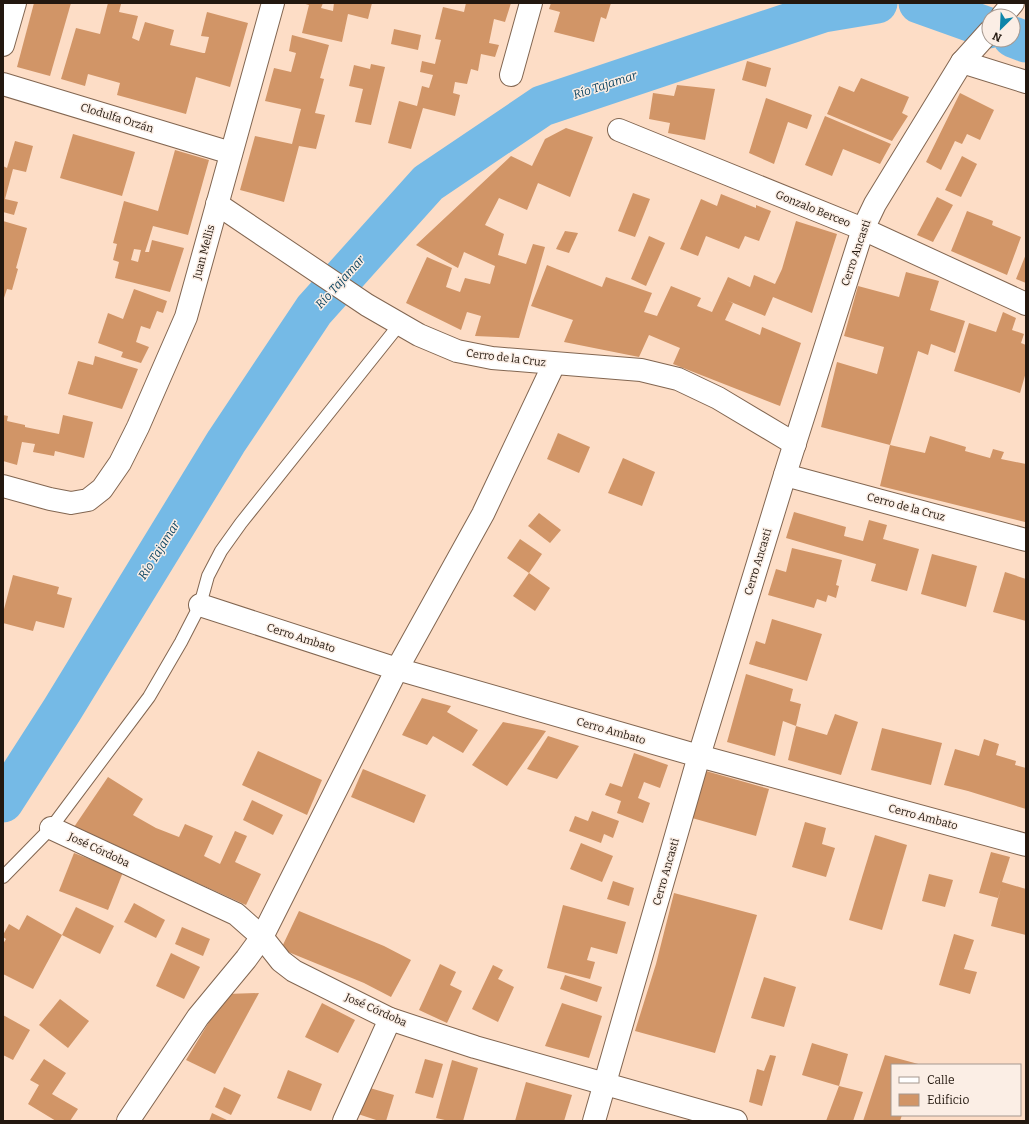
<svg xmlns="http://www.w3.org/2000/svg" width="1029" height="1124" font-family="Bitter,serif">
	<rect width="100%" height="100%" fill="#fdddc6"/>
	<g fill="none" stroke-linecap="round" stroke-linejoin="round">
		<g stroke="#75bae6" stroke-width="41">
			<path d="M 919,3 L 989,28"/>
			<path d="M 1013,37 L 1026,42"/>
			<path d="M 3,802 L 62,710 L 226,442 L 314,310 L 428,183 L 542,106 L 823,12 L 877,3"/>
		</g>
	</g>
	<g fill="#d19567" fill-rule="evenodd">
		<path d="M 34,3 L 71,3 L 50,76 L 17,67 Z"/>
		<path d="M 108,3 L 121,4 L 119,12 L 138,16 L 132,38 L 139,41 L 145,22 L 174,30 L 170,45 L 203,53 L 205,53 L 209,37 L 201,36 L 207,12 L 248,23 L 230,87 L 196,77 L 186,114 L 117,95 L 120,83 L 88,74 L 85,86 L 61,79 L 76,28 L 100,34 Z"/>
		<path d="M 302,3 L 323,3 L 321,8 L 333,11 L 334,3 L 372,3 L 368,19 L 348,14 L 342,42 L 302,33 L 309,5 Z"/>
		<path d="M 466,3 L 511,3 L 505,22 L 494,19 L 489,43 L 499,45 L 495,57 L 481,54 L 478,71 L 471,69 L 467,84 L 455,82 L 453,93 L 460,95 L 455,116 L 423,108 L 411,149 L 388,143 L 399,101 L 417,106 L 422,86 L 429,88 L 433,75 L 420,72 L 422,61 L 435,64 L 441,40 L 435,39 L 443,7 L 464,12 Z"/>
		<path d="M 551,3 L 611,3 L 606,19 L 601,17 L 594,42 L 554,32 L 560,12 L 549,9 Z"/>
		<path d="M 394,29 L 421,35 L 418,50 L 391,44 Z"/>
		<path d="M 292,35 L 329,45 L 320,78 L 324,79 L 315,113 L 325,115 L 316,149 L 299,146 L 284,202 L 240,190 L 255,136 L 292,144 L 301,109 L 265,101 L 274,68 L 291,72 L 296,53 L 289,51 Z"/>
		<path d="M 747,61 L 771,68 L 766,87 L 742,80 Z"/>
		<path d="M 371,64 L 385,67 L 371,125 L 355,122 L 363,89 L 349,86 L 354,65 L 370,69 Z"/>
		<path d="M 861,78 L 909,97 L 902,113 L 908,116 L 892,141 L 827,114 L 839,86 L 854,92 Z"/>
		<path d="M 677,85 L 715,89 L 705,140 L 668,133 L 670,123 L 649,119 L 653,93 L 674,96 Z"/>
		<path d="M 960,93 L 994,110 L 980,140 L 967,134 L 962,144 L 955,141 L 941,170 L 926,162 Z"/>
		<path d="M 766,98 L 812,115 L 807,129 L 788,122 L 774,164 L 749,153 Z"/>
		<path d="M 825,116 L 891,144 L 880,164 L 843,149 L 832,176 L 805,165 Z"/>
		<path d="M 566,128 L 593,137 L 570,197 L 538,183 L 527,210 L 499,198 L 485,225 L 504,234 L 498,255 L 526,264 L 533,244 L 545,247 L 519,338 L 475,336 L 481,316 L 467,312 L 461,330 L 406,303 L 427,257 L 452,268 L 446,287 L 460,292 L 465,278 L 490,284 L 495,266 L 464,252 L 458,268 L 416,245 L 511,156 L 532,166 L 545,139 Z"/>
		<path d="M 73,134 L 135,152 L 122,196 L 60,178 Z"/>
		<path d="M 15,141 L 33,146 L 26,172 L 13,169 L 5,199 L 18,202 L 14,215 L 3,212 L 3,166 L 7,168 Z"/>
		<path d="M 175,150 L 209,160 L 188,235 L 153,226 L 145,252 L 149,252 L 152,240 L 184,248 L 170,292 L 115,278 L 119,262 L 113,260 L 117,244 L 113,243 L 124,201 L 158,211 ZM 134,249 L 141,250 L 138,262 L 131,260 Z"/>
		<path d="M 962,156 L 977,164 L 961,197 L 945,190 Z"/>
		<path d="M 633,193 L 650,199 L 635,237 L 618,231 Z"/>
		<path d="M 721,194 L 756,208 L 756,205 L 771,211 L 759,241 L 745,236 L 739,249 L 706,236 L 698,256 L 680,249 L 701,199 L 717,206 Z"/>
		<path d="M 937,197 L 953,205 L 933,242 L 917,235 Z"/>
		<path d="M 967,211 L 993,221 L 992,225 L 1021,237 L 1007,275 L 951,251 Z"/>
		<path d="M 3,221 L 27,228 L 16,268 L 18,269 L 12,290 L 7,289 L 3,301 Z"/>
		<path d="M 796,221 L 837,234 L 812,313 L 773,297 L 765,316 L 726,300 L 733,303 L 725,320 L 760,335 L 762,327 L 801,343 L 780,406 L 673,364 L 680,348 L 649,335 L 639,357 L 564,342 L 573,320 L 531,306 L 547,265 L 602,287 L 606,277 L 652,293 L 644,312 L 657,316 L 671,286 L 701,298 L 697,306 L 712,312 L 728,277 L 750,287 L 754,275 L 775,284 L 782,269 Z"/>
		<path d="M 565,231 L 578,233 L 569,253 L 556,249 Z"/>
		<path d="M 649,236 L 665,243 L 646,286 L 631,279 Z"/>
		<path d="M 1026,254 L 1026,283 L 1016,279 Z"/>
		<path d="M 906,272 L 939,281 L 930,310 L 965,321 L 955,353 L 931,344 L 928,355 L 918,351 L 890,445 L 821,427 L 837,362 L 877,374 L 884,347 L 844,336 L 858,286 L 899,297 Z"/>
		<path d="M 134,289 L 167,301 L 163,313 L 157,311 L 150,329 L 141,326 L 136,342 L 149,347 L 141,363 L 121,357 L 123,352 L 98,343 L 108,313 L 123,319 Z"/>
		<path d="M 1003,312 L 1016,318 L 1012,330 L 1024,334 L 1021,343 L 1026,345 L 1026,372 L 1020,393 L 954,371 L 969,323 L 996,332 Z"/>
		<path d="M 95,356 L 138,369 L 122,409 L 68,394 L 78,361 L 93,365 Z"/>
		<path d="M 3,415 L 8,416 L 7,421 L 25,425 L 25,427 L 59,434 L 63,415 L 93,422 L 84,458 L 55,451 L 54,456 L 33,452 L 35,444 L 22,442 L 17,465 L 3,461 Z"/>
		<path d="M 558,433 L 590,447 L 579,473 L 547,459 Z"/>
		<path d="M 930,436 L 966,447 L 965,451 L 990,458 L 993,449 L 1004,452 L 1001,459 L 1026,464 L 1026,517 L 1025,522 L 880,486 L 890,445 L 925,453 Z"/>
		<path d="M 623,458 L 655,472 L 642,506 L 608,493 Z"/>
		<path d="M 794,512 L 846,527 L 844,536 L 863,541 L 869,520 L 887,525 L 883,539 L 919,549 L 907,591 L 871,581 L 876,564 L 786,538 Z"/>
		<path d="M 539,513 L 561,530 L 550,543 L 528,526 Z"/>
		<path d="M 520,539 L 542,554 L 529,573 L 507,558 Z"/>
		<path d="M 792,548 L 842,560 L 836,585 L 839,586 L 836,598 L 828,595 L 826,602 L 817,599 L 814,608 L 768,595 L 776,569 L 786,572 Z"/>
		<path d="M 932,554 L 977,566 L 966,607 L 921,594 Z"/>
		<path d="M 1005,572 L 1026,579 L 1026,621 L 993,612 Z"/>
		<path d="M 529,573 L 550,588 L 535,611 L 513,596 Z"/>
		<path d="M 13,575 L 59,587 L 57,594 L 72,598 L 64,628 L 36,621 L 33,631 L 3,623 L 3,613 Z"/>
		<path d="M 772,619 L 822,634 L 807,681 L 749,664 L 756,641 L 765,644 Z"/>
		<path d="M 746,674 L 793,689 L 790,701 L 801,704 L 796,726 L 783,721 L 775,756 L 727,742 Z"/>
		<path d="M 422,698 L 451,706 L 447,712 L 478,730 L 463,753 L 433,736 L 427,745 L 402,735 Z"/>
		<path d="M 835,714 L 858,722 L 841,775 L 788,760 L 796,726 L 827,735 Z"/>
		<path d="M 503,722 L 546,731 L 507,786 L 472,765 Z"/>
		<path d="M 882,728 L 942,743 L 931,785 L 871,770 Z"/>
		<path d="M 548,736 L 579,746 L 557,779 L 527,769 Z"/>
		<path d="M 984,739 L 999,744 L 996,755 L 1016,761 L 1015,765 L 1026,768 L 1026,809 L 968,791 L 944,785 L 955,749 L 979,756 Z"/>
		<path d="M 258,751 L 322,780 L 307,815 L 242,785 Z"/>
		<path d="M 634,753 L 668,765 L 660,788 L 644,782 L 638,798 L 650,803 L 643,823 L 617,813 L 621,801 L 605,795 L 610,783 L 622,787 Z"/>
		<path d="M 363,769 L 426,795 L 414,823 L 351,797 Z"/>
		<path d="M 706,771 L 769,789 L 756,836 L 692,818 Z"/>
		<path d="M 108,777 L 143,799 L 133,815 L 156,828 L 179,837 L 185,824 L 213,836 L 204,856 L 220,864 L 235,831 L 247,836 L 235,862 L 261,874 L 246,905 L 74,827 Z"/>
		<path d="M 252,800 L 283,815 L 273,835 L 243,820 Z"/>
		<path d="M 592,811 L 619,821 L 613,838 L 604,834 L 601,843 L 569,831 L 575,816 L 588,821 Z"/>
		<path d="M 805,822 L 826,828 L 822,844 L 835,848 L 826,877 L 792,867 Z"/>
		<path d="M 875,835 L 907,845 L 882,930 L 849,920 Z"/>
		<path d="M 581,843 L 613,856 L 602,882 L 570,869 Z"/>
		<path d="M 991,852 L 1010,857 L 1002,882 L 1026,889 L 1026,935 L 991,926 L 1001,887 L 998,898 L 979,893 Z"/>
		<path d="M 74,853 L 123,872 L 108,910 L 59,891 Z"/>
		<path d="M 929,874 L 953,880 L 945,907 L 922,901 Z"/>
		<path d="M 613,881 L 634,888 L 629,906 L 607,899 Z"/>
		<path d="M 674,893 L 757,915 L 715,1053 L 635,1031 L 656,964 Z"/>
		<path d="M 134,903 L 165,920 L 156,938 L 124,922 Z"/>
		<path d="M 563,905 L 626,922 L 617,954 L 591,947 L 587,960 L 595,962 L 590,979 L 547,968 Z"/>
		<path d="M 76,907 L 114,926 L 100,954 L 62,935 Z"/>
		<path d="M 299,911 L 384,946 L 411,960 L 391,997 L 364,983 L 281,949 Z"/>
		<path d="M 27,915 L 62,935 L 33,989 L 3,974 L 3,944 L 6,939 L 3,937 L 3,935 L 9,924 L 19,930 Z"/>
		<path d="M 182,927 L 210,939 L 203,956 L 175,944 Z"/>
		<path d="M 954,934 L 974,940 L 964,969 L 977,972 L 970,994 L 939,985 Z"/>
		<path d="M 171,953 L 200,967 L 184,999 L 156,986 Z"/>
		<path d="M 440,964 L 456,972 L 450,985 L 462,991 L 447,1023 L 419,1010 Z"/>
		<path d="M 493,965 L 503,970 L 498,979 L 514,987 L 498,1022 L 472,1009 Z"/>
		<path d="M 565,975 L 602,987 L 597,1002 L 560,989 Z"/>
		<path d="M 764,977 L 796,987 L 784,1027 L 751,1018 Z"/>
		<path d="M 259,993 L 215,1074 L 186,1060 L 226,994 Z"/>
		<path d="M 60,999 L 89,1021 L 68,1048 L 39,1025 Z"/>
		<path d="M 322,1003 L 355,1020 L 338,1053 L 305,1037 Z"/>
		<path d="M 562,1003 L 602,1016 L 589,1058 L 545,1046 Z"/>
		<path d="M 3,1015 L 30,1030 L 13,1060 L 3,1055 Z"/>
		<path d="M 812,1043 L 848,1054 L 839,1086 L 863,1092 L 853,1121 L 826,1121 L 839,1086 L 802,1075 Z"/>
		<path d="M 770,1055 L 776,1056 L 762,1106 L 749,1102 L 757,1069 L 764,1071 Z"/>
		<path d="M 885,1055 L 922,1065 L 892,1065 L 892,1115 L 902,1115 L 900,1121 L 863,1121 Z"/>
		<path d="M 44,1059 L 66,1073 L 52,1094 L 78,1109 L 70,1121 L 56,1121 L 28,1104 L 39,1085 L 30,1080 Z"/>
		<path d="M 425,1059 L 443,1064 L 433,1098 L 415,1093 Z"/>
		<path d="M 452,1060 L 478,1068 L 463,1121 L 449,1121 L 436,1118 Z"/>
		<path d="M 288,1070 L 322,1084 L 311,1111 L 277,1098 Z"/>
		<path d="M 526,1082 L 572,1095 L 564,1121 L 515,1121 Z"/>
		<path d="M 363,1086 L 394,1095 L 386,1121 L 379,1121 L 355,1113 Z"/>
		<path d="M 224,1087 L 241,1095 L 231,1115 L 215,1107 Z"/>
		<path d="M 212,1113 L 229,1121 L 209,1121 Z"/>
	</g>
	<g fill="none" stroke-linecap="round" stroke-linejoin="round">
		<g stroke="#826651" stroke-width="14">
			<path id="service" d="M 3,877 L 51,828 L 149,697 L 181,642 L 200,605 L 208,576 L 221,551 L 241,523 L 399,325"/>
		</g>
		<g stroke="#826651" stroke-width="24">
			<g id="minor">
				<path d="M 1002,16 L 1013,3"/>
				<path d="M 3,45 L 15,3"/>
				<path d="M 962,62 L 1026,82"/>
				<path d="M 511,75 L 531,3"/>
				<path d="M 3,84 L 231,153"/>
				<path d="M 619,130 L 863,229 L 1026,304"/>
				<path d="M 217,204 L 367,305 L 419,335 L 457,351 L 492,358 L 641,370 L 678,379 L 718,398 L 795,444"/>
				<path d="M 785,475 L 1026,540"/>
				<path d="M 3,486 L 50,499 L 71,503 L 88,500 L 102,489 L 120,463 L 138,427 L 186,317 L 273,3"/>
				<path d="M 200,605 L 397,669 L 699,756 L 1026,845"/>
				<path d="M 51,828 L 236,914 L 262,937 L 281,961 L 294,971 L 390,1019 L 475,1047 L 736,1121"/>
				<path d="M 128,1121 L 198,1017 L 246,959 L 262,937 L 397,669 L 483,514 L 554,364"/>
				<path d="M 344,1121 L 390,1019"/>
				<path d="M 594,1121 L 699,756 L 788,465 L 863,229 L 875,204 L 962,62 L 989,32"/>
			</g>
		</g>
		<use href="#service" stroke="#fff" stroke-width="12"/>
		<use href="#minor" stroke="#fff" stroke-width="22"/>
	</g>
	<g text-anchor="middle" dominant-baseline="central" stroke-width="3" stroke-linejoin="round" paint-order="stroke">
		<g font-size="11" fill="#23180f" stroke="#fbeee5">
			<text transform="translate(117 118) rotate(17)">Clodulfa Orzán</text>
			<text transform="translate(813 209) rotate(22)">Gonzalo Berceo</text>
			<text transform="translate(204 252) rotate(-75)">Juan Mellis</text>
			<text transform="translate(856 253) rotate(-71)">Cerro Ancasti</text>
			<text transform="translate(506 358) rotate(7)">Cerro de la Cruz</text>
			<text transform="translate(906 507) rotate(15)">Cerro de la Cruz</text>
			<text transform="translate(758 562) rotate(-73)">Cerro Ancasti</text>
			<text transform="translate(301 638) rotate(18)">Cerro Ambato</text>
			<text transform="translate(611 731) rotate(16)">Cerro Ambato</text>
			<text transform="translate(923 817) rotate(15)">Cerro Ambato</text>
			<text transform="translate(99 850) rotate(25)">José Córdoba</text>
			<text transform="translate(666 872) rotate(-74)">Cerro Ancasti</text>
			<text transform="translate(376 1010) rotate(24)">José Córdoba</text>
		</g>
		<g font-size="12" font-style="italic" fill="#0e4663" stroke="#fbeee5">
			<text transform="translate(605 85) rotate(-18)">Río Tajamar</text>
			<text transform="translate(340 282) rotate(-48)">Río Tajamar</text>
			<text transform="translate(159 550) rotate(-58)">Río Tajamar</text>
		</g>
	</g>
	<rect width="1029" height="1124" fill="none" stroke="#23180f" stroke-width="8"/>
	<rect x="891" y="1064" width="130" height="52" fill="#fbeee5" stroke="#a5988f"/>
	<rect x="899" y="1077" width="20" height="6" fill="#ffffff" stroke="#a5988f"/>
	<text x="927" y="1084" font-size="12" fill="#23180f">Calle</text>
	<rect x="899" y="1094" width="20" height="12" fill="#d19567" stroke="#a5988f"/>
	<text x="927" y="1104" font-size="12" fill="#23180f">Edificio</text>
	<g transform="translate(1001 28) rotate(204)"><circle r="19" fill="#fbeee5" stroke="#a5988f"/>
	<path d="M0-3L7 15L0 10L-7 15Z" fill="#0e85aa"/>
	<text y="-6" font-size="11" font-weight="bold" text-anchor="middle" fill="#23180f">N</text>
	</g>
</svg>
